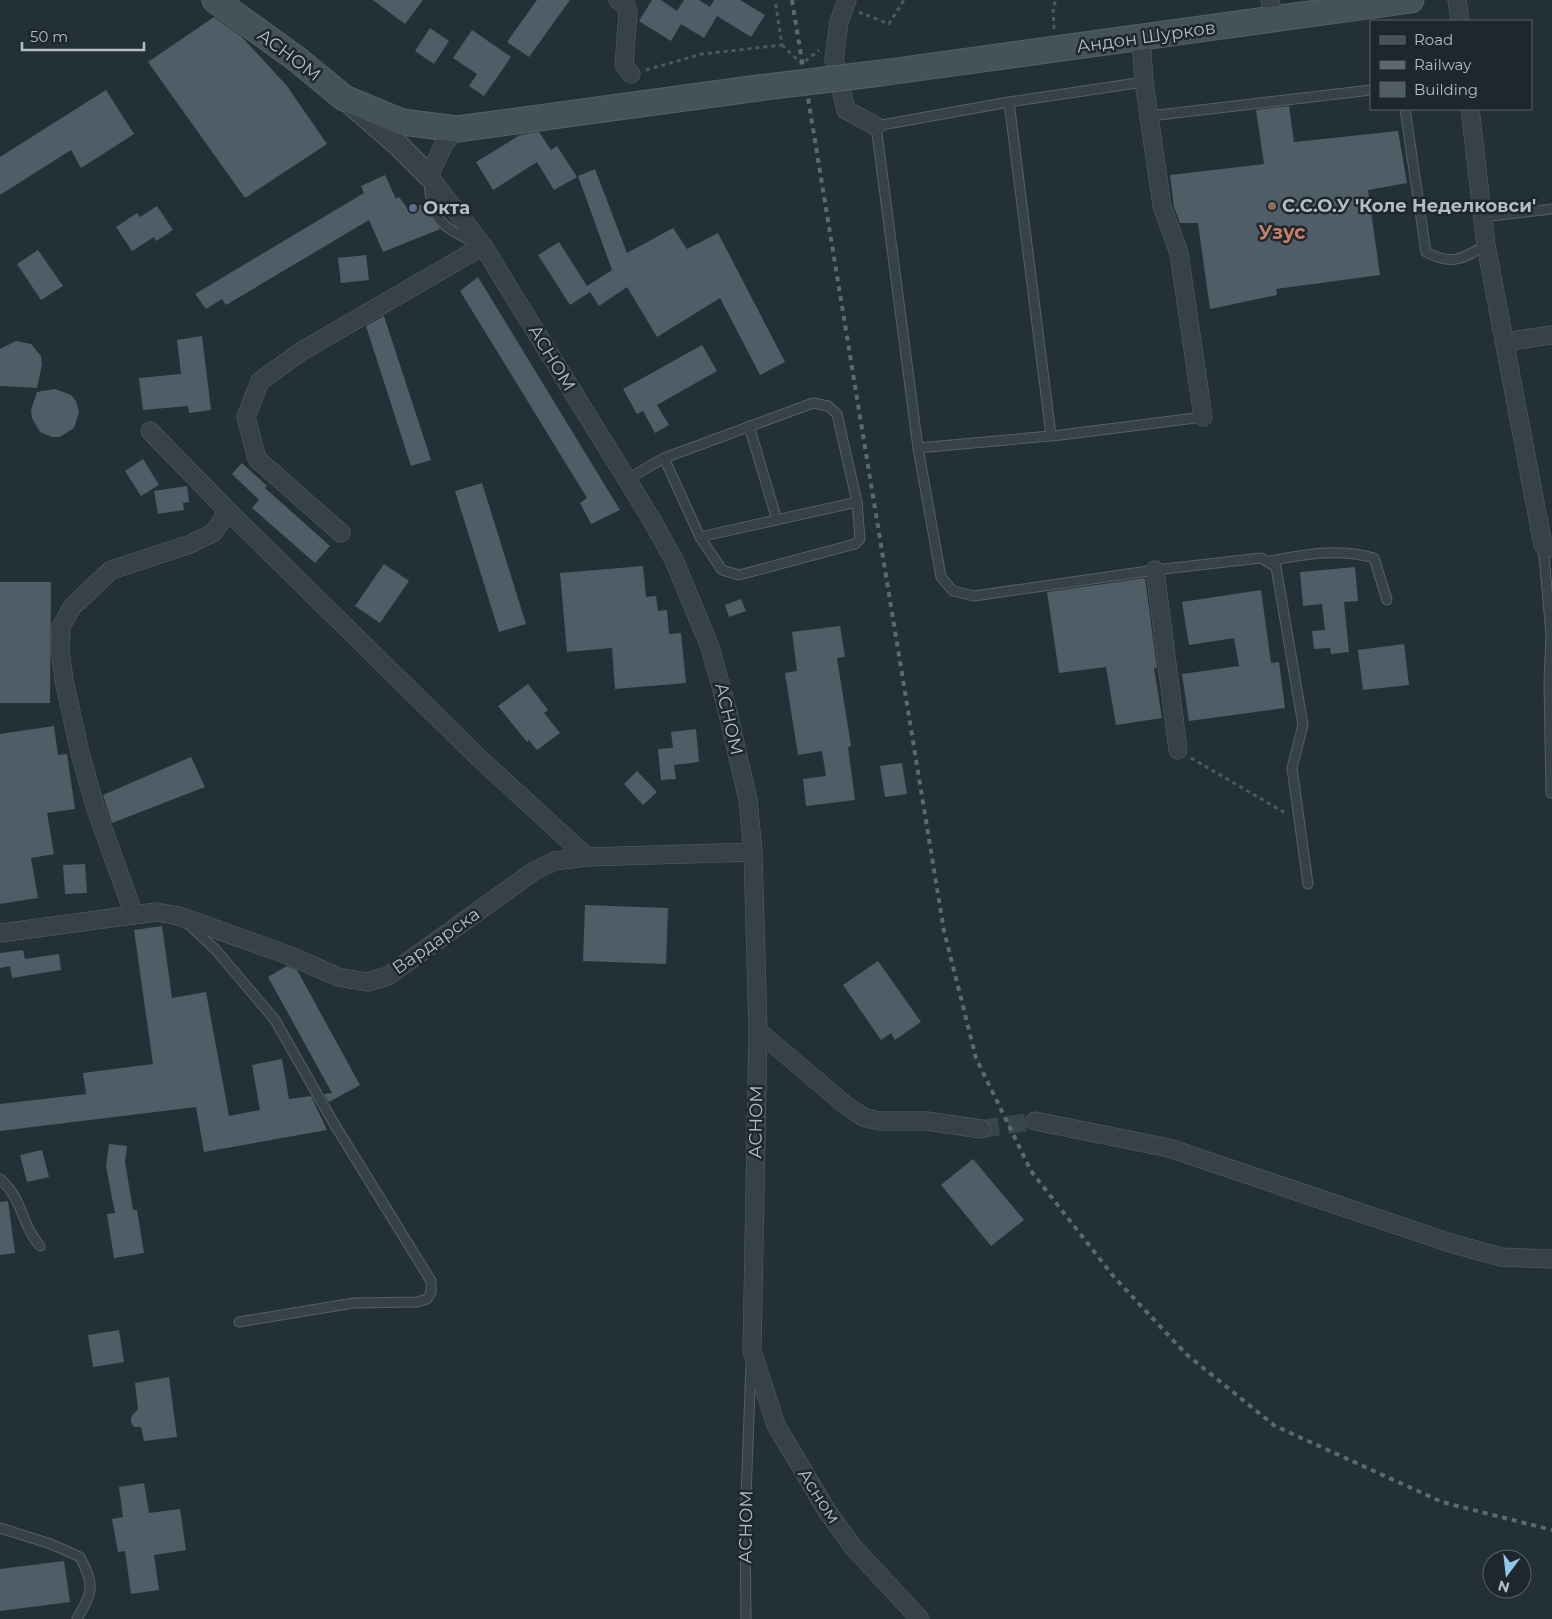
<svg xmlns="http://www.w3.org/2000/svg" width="1552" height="1619" font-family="Montserrat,sans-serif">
	<rect width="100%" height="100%" fill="#243037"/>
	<g fill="#505d66">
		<path d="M 373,0 L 423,0 L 405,24 Z"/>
		<path d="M 537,0 L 570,0 L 529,57 L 507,42 Z"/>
		<path d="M 652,0 L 661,0 L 677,11 L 684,0 L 699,0 L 710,7 L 714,0 L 740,0 L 765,15 L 751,37 L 717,16 L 704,38 L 681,24 L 671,41 L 639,21 Z"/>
		<path d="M 214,17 L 242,37 L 287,86 L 327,144 L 245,198 L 148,62 Z"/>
		<path d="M 430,28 L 449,41 L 434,64 L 415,51 Z"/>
		<path d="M 472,30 L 511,57 L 484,96 L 469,86 L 477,74 L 453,58 Z"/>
		<path d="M 106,90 L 134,134 L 81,168 L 71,150 L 0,195 L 0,157 Z"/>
		<path d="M 1289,106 L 1294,142 L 1398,131 L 1407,183 L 1368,190 L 1380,275 L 1276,289 L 1277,295 L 1210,309 L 1198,223 L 1180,223 L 1174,207 L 1170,175 L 1264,164 L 1256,110 Z"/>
		<path d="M 539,132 L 551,150 L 557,146 L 577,177 L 554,190 L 537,162 L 493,190 L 476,162 L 520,135 Z"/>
		<path d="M 595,169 L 627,253 L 673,228 L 687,249 L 718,233 L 785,362 L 760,375 L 720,298 L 657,337 L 627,287 L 599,306 L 590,292 L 570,305 L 538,255 L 559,242 L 587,286 L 612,270 L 578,176 Z"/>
		<path d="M 385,175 L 396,199 L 399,197 L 408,209 L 424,204 L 440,229 L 383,252 L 369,220 L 226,305 L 222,299 L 206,309 L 195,294 L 364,193 L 361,186 Z"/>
		<path d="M 157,206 L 173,230 L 156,241 L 154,237 L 132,251 L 116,227 L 137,213 L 140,217 Z"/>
		<path d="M 38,250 L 63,286 L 41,300 L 17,264 Z"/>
		<path d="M 366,255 L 369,280 L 341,283 L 338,258 Z"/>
		<path d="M 478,277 L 620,510 L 591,524 L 580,503 L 587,498 L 460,291 Z"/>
		<path d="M 384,316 L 431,460 L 411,466 L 366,326 Z"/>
		<path d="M 202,336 L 211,410 L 189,413 L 188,406 L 143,410 L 139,378 L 181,374 L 177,340 Z"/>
		<path d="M 16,341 L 31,344 L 41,356 L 42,364 L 37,388 L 0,386 L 0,349 Z"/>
		<path d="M 702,345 L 717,371 L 657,405 L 669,425 L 655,433 L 643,411 L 637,414 L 623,389 Z"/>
		<path d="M 55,389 L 71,395 L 76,401 L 79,412 L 74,428 L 60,437 L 52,437 L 40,432 L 32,418 L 31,410 L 37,392 Z"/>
		<path d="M 143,459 L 159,485 L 141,496 L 125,471 Z"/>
		<path d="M 242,463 L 267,486 L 265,488 L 330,546 L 315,563 L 252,508 L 259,500 L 232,474 Z"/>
		<path d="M 482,483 L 526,624 L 499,632 L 455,491 Z"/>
		<path d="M 187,486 L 189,502 L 183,503 L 184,510 L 158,514 L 154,491 Z"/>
		<path d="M 384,564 L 409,581 L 380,623 L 355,606 Z"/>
		<path d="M 643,566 L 646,597 L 656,596 L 658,611 L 667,610 L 669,634 L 681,633 L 686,683 L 615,689 L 612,648 L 567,652 L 560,573 Z"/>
		<path d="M 1355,567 L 1358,601 L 1344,602 L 1349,652 L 1331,654 L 1330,648 L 1314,649 L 1312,631 L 1325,630 L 1322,604 L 1303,606 L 1300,572 Z"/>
		<path d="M 1145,578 L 1157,668 L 1154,668 L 1162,718 L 1116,725 L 1106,667 L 1059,673 L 1047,592 Z"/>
		<path d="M 0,582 L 51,582 L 50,703 L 0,703 Z"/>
		<path d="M 1261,590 L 1271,663 L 1279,662 L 1285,708 L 1189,721 L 1182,674 L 1239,666 L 1234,638 L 1189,645 L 1182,602 Z"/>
		<path d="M 741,599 L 746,611 L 729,617 L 725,605 Z"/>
		<path d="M 840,626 L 845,657 L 837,658 L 851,746 L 848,747 L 855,800 L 806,806 L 803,779 L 826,776 L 822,751 L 798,755 L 785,673 L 797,671 L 792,632 Z"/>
		<path d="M 1404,644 L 1409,685 L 1363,690 L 1358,650 Z"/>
		<path d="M 528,684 L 548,710 L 544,713 L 560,733 L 537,750 L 529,740 L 527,742 L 498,706 Z"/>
		<path d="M 54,726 L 58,755 L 67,754 L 75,809 L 47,813 L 54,854 L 31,858 L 38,898 L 0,904 L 0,734 Z"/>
		<path d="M 696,729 L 699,762 L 674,765 L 676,779 L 661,780 L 658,749 L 673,748 L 671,732 Z"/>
		<path d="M 191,757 L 205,787 L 112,823 L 103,795 Z"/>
		<path d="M 902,763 L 907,794 L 885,797 L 880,766 Z"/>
		<path d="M 637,771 L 657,792 L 643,805 L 624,784 Z"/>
		<path d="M 85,864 L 87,893 L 65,894 L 63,865 Z"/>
		<path d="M 585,905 L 668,908 L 666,964 L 583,961 Z"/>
		<path d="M 162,926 L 172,998 L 206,992 L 229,1116 L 260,1110 L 252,1065 L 282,1059 L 289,1099 L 311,1096 L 327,1130 L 204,1152 L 196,1107 L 0,1131 L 0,1104 L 86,1094 L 83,1073 L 153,1064 L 134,930 Z"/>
		<path d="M 23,950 L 25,959 L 59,954 L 61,970 L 12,978 L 10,966 L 0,968 L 0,953 Z"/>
		<path d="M 878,961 L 921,1022 L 895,1040 L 891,1033 L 881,1040 L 843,985 Z"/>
		<path d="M 287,966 L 297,970 L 360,1085 L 329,1102 L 324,1094 L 332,1093 L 268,977 Z"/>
		<path d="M 109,1144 L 127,1146 L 125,1162 L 133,1210 L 137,1210 L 144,1253 L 114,1258 L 107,1214 L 115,1213 L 106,1166 Z"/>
		<path d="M 42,1150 L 49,1177 L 27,1182 L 20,1155 Z"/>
		<path d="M 973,1159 L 1024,1220 L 991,1246 L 941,1185 Z"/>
		<path d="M 8,1201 L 15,1253 L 0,1255 L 0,1202 Z"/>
		<path d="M 119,1330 L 124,1362 L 93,1367 L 88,1335 Z"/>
		<path d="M 169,1377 L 177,1437 L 144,1441 L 141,1427 L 134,1427 L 131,1422 L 131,1417 L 138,1409 L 135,1383 Z"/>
		<path d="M 144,1483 L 149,1513 L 180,1509 L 186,1550 L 154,1555 L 159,1590 L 131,1594 L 125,1551 L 118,1552 L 112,1519 L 123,1517 L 119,1487 Z"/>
		<path d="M 64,1561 L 70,1602 L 0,1611 L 0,1569 Z"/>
	</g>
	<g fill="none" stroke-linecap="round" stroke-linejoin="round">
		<path stroke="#39454c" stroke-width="18" stroke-dasharray="18 9" stroke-linecap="butt" d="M 981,1129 L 1035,1121"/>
		<g stroke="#556066" stroke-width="11">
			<g id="service">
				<path d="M 1144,82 L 1009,102 L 876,126 L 918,448 L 941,577 L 953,591 L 974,596 L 1155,570 L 1261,558 L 1276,567 L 1303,725 L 1292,768 L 1308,884"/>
				<path d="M 1009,102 L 1051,435"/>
				<path d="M 1405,109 L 1426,252 C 1452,266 1462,259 1486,245"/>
				<path d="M 1150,116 L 1371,90"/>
				<path d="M 429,181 C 431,220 442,227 476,243"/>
				<path d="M 1482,217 L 1552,209"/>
				<path d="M 749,426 L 777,520"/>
				<path d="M 918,448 L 1061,435 L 1203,417"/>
				<path d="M 626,480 L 664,458 L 813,403 L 828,406 L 837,414 L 857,502 L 860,539 L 855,544 L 739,575 L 722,570 L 700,537 L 664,458"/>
				<path d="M 700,537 L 857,502"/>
				<path d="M 1543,545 L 1551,634 L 1549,682 L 1551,793"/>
				<path d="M 1270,561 C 1306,554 1338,548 1374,558 L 1387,600"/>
				<path d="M 188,924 L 216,950 L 275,1020 L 333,1122 L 431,1281 L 431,1292 L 427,1299 L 417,1302 L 354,1303 L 239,1322"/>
				<path d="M 0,1179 C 24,1200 20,1223 40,1246"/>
				<path d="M 0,1528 L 51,1544 L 80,1557 C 95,1586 93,1591 77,1619"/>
				<path d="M 746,1619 L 745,1522 L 751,1364"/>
			</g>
		</g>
		<g stroke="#556066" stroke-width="19">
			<g id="minor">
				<path d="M 618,0 L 626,6 L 628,14 L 624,65 L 631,74"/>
				<path d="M 847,0 L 839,22 L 834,59 L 846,110 L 876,126"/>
				<path d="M 1270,0 L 1274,19"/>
				<path d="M 1457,0 L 1460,21"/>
				<path d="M 1141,38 L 1144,82 L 1162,206 L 1179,253 L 1203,417"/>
				<path d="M 1470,109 L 1486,245 L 1543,545 L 1552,548"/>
				<path d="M 457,129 L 445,142 L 429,176 L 483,246 L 650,517 L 674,560 L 710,647 L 727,709 L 748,800 L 753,852 L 758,1031 L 752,1351 L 776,1425 L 827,1511 L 853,1547 L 920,1619"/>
				<path d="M 1504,342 L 1552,335"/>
				<path d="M 226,509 L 480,759 L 587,857"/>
				<path d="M 341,533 L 257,459 L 246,417 L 260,381 L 302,351 L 483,246"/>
				<path d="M 1155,570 L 1178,750"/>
				<path d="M 134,915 L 95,806 L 80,753 L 64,680 L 60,650 L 61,627 L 72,607 L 111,570 L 188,545 L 213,533 L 223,519 L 226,509 L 150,431"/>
				<path d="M 0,933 L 156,912 L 179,916 L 288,955 L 338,977 L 367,982 L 388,976 L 534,871 L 555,861 L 587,857 L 753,852"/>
				<path d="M 758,1031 L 848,1107 L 865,1118 L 880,1121 L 927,1121 L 981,1129"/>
				<path d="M 1035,1121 L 1169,1148 L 1450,1243 L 1501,1257 L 1552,1259"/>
			</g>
		</g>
		<g stroke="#556066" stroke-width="23">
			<path id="tertiary" d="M 352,105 L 397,144 L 429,176"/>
		</g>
		<g stroke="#556066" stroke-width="27">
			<g id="secondary">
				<path d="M 215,0 L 298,60 L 344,98 L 402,122 L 457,129 L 758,88"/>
				<path d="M 881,73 L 1411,0"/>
			</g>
		</g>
		<g stroke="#4a5c5a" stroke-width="3" stroke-dasharray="4 4" stroke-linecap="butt">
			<path d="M 859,12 L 889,24 L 904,0"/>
			<path d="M 1054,29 L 1053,8 L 1056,0"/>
			<path d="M 782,45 L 802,64 L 819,50"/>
			<path d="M 646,70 L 702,54 L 782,45 L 775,0"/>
			<path d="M 1191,758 L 1287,814"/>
		</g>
		<use href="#service" stroke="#374248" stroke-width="9"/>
		<use href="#minor" stroke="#374248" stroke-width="18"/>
		<use href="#tertiary" stroke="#374248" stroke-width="21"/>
		<use href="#secondary" stroke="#46525a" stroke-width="25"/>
		<path stroke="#5c6970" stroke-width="4" stroke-dasharray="5 5" stroke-linecap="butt" d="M 792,0 L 944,931 L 976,1058 L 1031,1171 L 1114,1277 L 1186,1354 L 1275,1426 L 1442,1502 L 1552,1530"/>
		<g stroke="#556066" stroke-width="27" stroke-linecap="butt">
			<path id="secondary-bridge" d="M 758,88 L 881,73"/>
		</g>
		<use href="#secondary-bridge" stroke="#46525a" stroke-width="25"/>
	</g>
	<circle fill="#8d6e63" stroke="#1d272c" stroke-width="2" cx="1272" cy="206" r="5"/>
	<circle fill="#5c6f8a" stroke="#1d272c" stroke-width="2" cx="413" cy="208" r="5"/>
	<g text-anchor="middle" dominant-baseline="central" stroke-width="5" stroke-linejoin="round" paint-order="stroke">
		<g font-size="18" fill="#b2bdc4" stroke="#1d272c">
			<text transform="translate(1146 37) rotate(-8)">Андон Шурков</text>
			<text transform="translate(289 55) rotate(37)">АСНОМ</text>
			<text transform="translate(552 358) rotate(59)">АСНОМ</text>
			<text transform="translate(729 719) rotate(77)">АСНОМ</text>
			<text transform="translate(436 941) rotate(-35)">Вардарска</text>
			<text transform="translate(756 1122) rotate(-89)">АСНОМ</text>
			<text transform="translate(819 1496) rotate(57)">Асном</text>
			<text transform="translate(746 1527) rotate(-89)">АСНОМ</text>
		</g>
		<g font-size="18" font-weight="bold" fill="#b2bdc4" stroke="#1d272c" text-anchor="start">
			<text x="1282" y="206">С.С.О.У 'Коле Неделковси'</text>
			<text x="423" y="208">Окта</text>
		</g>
		<g font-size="19" font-weight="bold" fill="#c77f6a" stroke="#1d272c">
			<text x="1282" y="232">Узус</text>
		</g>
	</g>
	<rect x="1370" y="20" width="162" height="90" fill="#1d272c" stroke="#596369"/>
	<rect x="1380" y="36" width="25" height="8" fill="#46525a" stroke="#596369"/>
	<text x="1414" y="45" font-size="15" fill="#b2bdc4">Road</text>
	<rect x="1380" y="61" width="25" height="8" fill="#5c6970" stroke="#596369"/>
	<text x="1414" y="70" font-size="15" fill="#b2bdc4">Railway</text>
	<rect x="1380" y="82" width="25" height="15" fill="#505d66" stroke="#596369"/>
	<text x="1414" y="95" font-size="15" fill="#b2bdc4">Building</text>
	<g transform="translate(1507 1574) rotate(195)"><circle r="24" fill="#1d272c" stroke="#596369"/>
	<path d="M0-4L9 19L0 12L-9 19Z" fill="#90c7eb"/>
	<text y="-8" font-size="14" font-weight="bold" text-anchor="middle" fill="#b2bdc4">N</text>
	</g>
	<path d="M22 42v8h122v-8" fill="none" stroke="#b2bdc4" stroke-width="2.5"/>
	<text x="30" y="42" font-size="15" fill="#b2bdc4" stroke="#1d272c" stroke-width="4" paint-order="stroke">50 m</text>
</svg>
